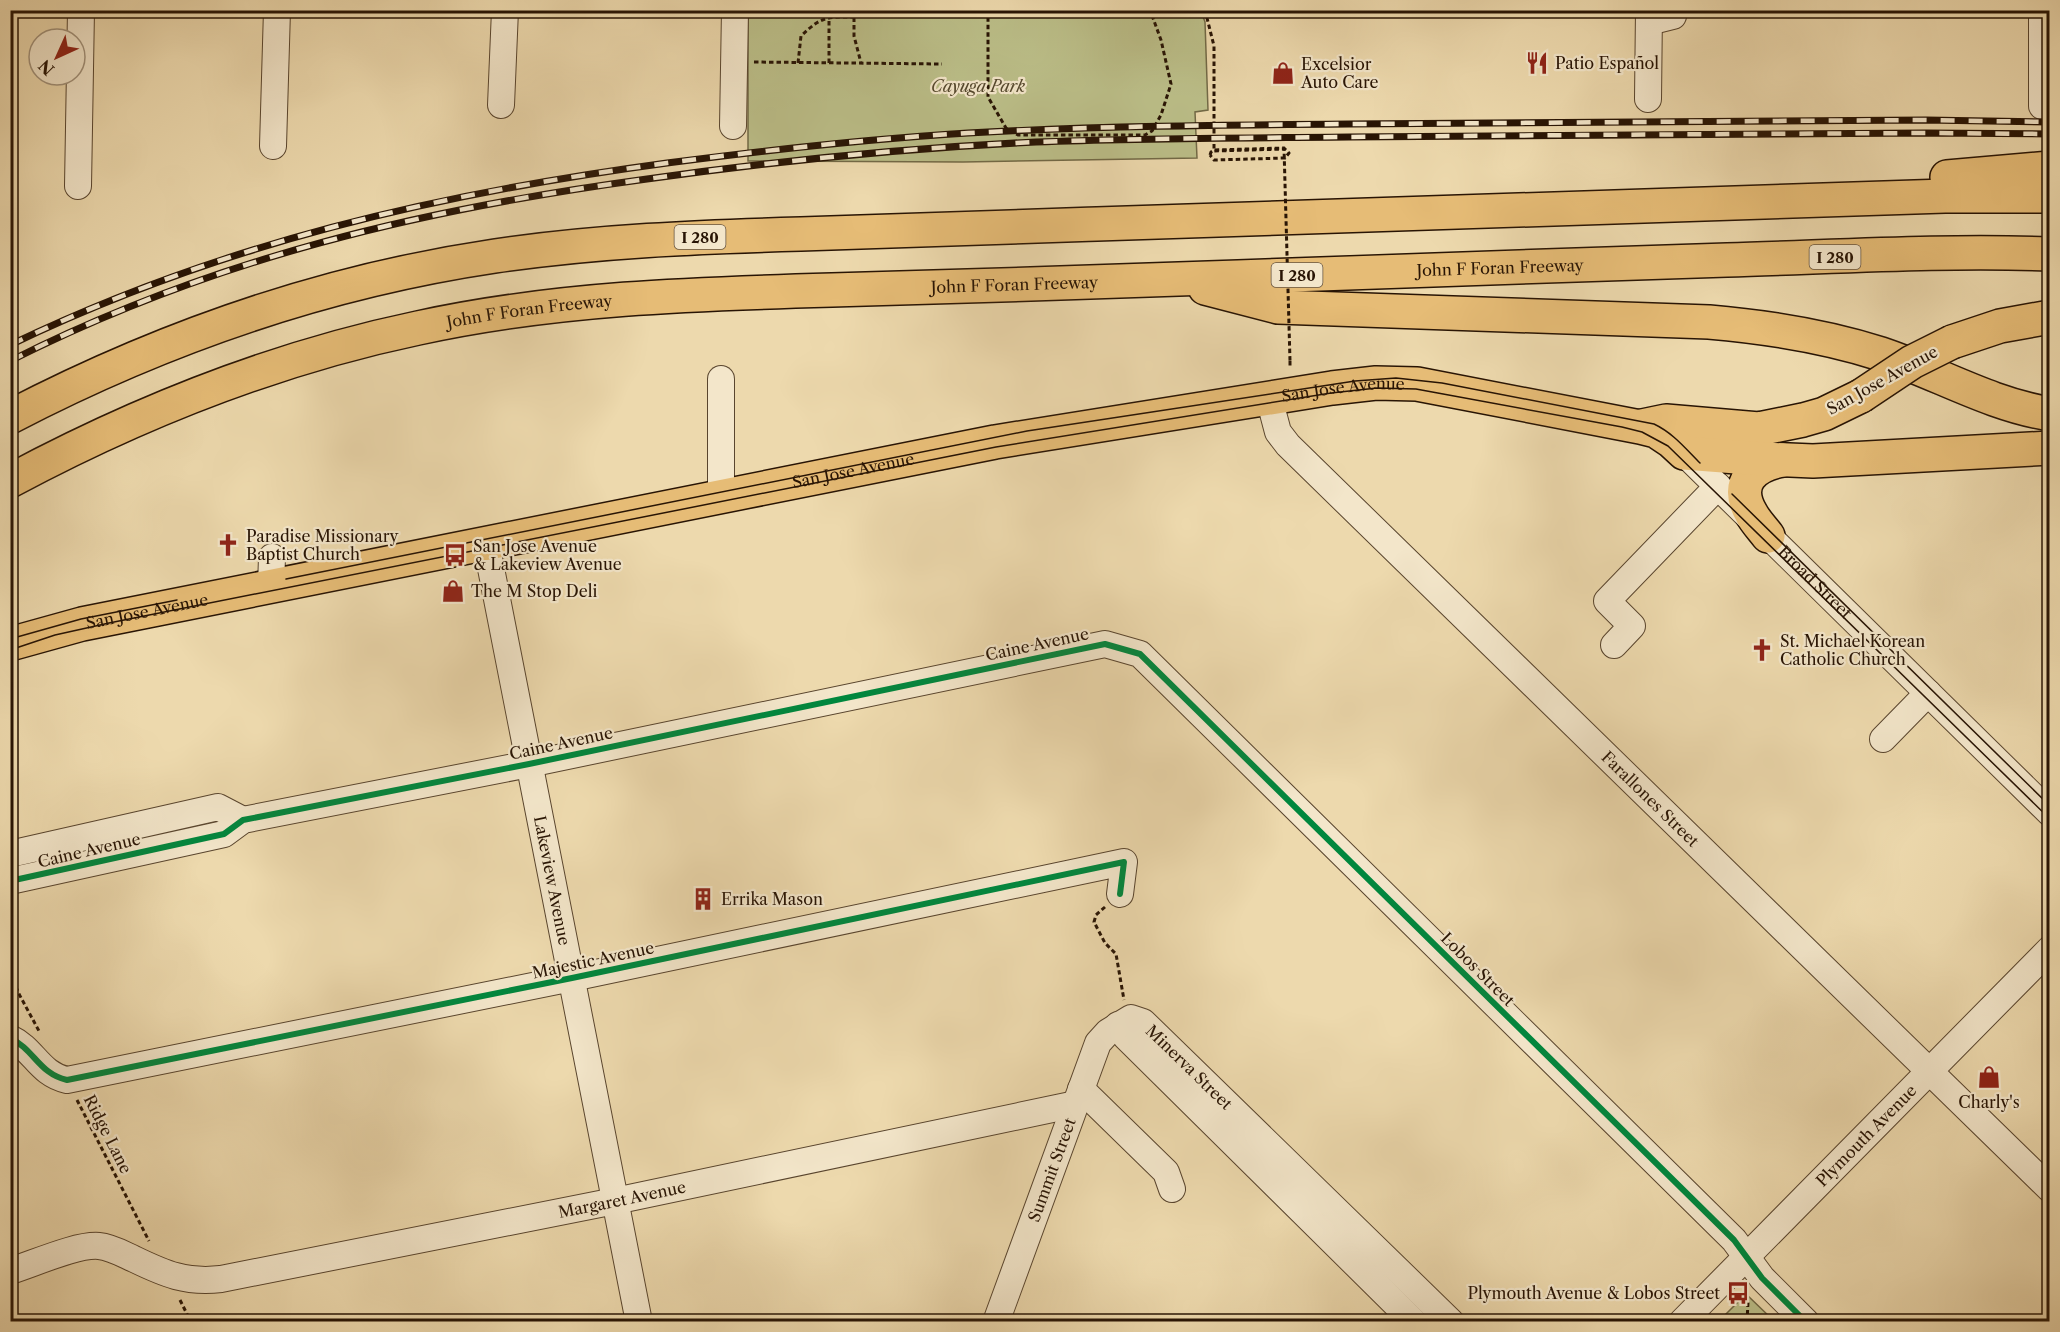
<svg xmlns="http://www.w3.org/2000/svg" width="2060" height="1332" font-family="'Libre Caslon Text',serif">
	<rect width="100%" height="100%" fill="#edd9ad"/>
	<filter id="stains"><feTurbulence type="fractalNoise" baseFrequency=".00333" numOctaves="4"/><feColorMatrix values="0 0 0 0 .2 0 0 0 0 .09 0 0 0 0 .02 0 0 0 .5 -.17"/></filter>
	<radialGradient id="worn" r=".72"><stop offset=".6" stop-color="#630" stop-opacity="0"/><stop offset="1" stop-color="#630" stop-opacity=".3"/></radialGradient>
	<g fill="#bbbe88" stroke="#726946" stroke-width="1.5">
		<path d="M 1201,11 L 1205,22 L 1208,110 L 1195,112 L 1197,158 L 963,162 L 748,161 L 748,11 Z"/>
		<path d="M 1746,1294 L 1774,1321 L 1719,1321 Z"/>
	</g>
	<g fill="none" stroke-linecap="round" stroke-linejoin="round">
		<g stroke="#59452e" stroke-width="28">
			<g id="minor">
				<path d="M 2042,10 L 2042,106"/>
				<path d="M 1649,22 L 1673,16"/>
				<path d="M 1648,99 L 1649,10"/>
				<path d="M 501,105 L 505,10"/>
				<path d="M 733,126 L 735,10"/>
				<path d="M 273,146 L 277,10"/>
				<path d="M 78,186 L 81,10"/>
				<path d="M 721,379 L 721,498"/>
				<path id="s1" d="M 1269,398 L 1278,432 L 1288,445 L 2050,1189"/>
				<path id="s2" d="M 1684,453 L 2050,813"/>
				<path id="s3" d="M 486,543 L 639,1322"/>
				<path d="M 271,587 L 272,557"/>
				<path d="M 1614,645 L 1632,626 L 1607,601 L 1718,486"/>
				<path d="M 1883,739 L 1928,693"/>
				<path d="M 10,854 L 218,807 L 243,820"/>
				<path d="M 10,881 L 224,834 L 243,820 L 529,764 L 1105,644 L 1140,654 L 1734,1240 L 1762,1278 L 1806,1322"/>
				<path d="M 1118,1025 L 1126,1037 L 1414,1322"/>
				<path d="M 10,1038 C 34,1049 39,1074 67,1080 L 572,978 L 1124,862 L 1120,894"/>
				<path d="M 1081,1089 L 1166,1172 L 1172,1189"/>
				<path id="s4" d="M 10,1271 C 33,1264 77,1244 99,1246 C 111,1247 123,1254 134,1259 C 165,1274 186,1283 221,1279 L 615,1201 L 1076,1104"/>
				<path id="s5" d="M 996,1322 L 1098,1043 L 1108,1032 L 1131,1018 L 1143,1022 L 1451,1322"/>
				<path id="s6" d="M 1682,1322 L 2050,949"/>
			</g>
		</g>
		<g stroke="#281404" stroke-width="36">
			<g id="major">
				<path d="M 1952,342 L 2000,326 L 2050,317"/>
				<path d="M 1642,426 L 1666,421 L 1759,429 L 1803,420 L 1824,414 L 1861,396"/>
				<path d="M 1768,536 C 1762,528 1755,521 1751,513 C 1733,482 1755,465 1783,460"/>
				<path id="s7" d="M 10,644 L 82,624 L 995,442 L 1332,388 L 1376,383 L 1417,384 L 1640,427 L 1656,431 L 1671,441 L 1684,453 L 1763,459 L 1813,461 L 2050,448"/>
			</g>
		</g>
		<g stroke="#281404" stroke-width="36">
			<g id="highway">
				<path d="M 1947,177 L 2050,168"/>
				<path d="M 1205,288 L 1278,307 L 1709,322 C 1767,327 1825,336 1881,354 C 1938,373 1989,404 2050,414"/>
				<path d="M 10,417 C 162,338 326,281 495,256 C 597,241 698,237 801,234 C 899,231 998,227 1097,224 C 1379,214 1662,205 1945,196 L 2050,196"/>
				<path id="s8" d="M 10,481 C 139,412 275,358 418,328 C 555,298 693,294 832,290 C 967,286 1103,282 1238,277 C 1401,270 1564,266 1727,260 C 1834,257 1942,250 2050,254"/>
			</g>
		</g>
		<g stroke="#281404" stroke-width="3" stroke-dasharray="4.5 3" stroke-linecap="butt">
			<path d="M 854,10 L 854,36 L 861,63"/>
			<path d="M 986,10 L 988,16 L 988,97 L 1006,128 L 1018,135 L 1145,135 L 1152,131 L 1161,115 L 1171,84 L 1161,40 L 1150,10"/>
			<path d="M 1205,10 L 1214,46 L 1214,151 L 1285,149 L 1289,153 L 1285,158 L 1214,160 L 1210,155"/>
			<path d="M 754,62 L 942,64"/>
			<path d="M 798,63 L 801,36 C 821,17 825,17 853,17"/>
			<path d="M 829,63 L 829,10"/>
			<path d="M 1290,361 L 1290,367"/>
			<path d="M 1105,907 L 1096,915 L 1094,922 L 1105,943 L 1116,954 L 1124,1000"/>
			<path d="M 10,973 L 19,994 L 39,1031"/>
			<path d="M 77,1100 L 149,1241"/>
			<path d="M 180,1300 L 191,1322"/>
			<path d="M 1747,1322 L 1748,1302"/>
		</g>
		<use href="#minor" stroke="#f3e6ca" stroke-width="26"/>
		<use href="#major" stroke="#e6bc76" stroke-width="33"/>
		<use href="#highway" stroke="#e6bc76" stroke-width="33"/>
		<g stroke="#281404" stroke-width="1.5">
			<path d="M 1732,494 L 2050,806"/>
			<path d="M 286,579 L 1027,431 L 1355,381 L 1396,378 L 1442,383 L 1654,424 C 1673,433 1685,448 1700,463"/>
			<path d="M 10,639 L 81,619 L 177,600"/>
			<path d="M 10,650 L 55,635 L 109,623 L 996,447 L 1331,393 L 1377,388 L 1416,389 L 1622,427 L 1642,432 L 1668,446 L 2050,819"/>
		</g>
		<g stroke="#281404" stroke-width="7">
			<g id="rail">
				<path d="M 10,345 C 222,243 436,194 667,163 C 767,150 868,139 968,133 C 1095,126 1222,125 1349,124 C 1542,123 1734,121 1926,120 L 2050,122"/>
				<path d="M 10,361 C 214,258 423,209 647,179 C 776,161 906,148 1036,142 C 1141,138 1245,138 1349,137 C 1542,135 1734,134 1926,133 L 2050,134"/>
			</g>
		</g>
		<use href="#rail" stroke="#f3e6ca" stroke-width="4.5" stroke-dasharray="14" stroke-linecap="butt"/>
		<g stroke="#281404" stroke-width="36" stroke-linecap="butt">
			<path id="major-bridge" d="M 1861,396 L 1912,362 L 1952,342"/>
		</g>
		<path stroke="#281404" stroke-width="3" stroke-dasharray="4.5 3" stroke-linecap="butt" d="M 1210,155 L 1211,152 L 1214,150 L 1284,148 L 1290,361"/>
		<use href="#major-bridge" stroke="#e6bc76" stroke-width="33"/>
		<g stroke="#f3e6ca" stroke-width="10">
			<g id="cycleway">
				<path d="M 10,881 L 224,834 L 243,820 L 529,764 L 1105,644 L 1140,654 L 1734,1240 L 1762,1278 L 1806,1322"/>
				<path d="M 10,1038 C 34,1049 39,1074 67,1080 L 572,978 L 1124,862 L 1120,894"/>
			</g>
		</g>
		<use href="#cycleway" stroke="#00873e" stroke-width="6"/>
	</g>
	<defs>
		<g id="restaurant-bare" transform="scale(1.8)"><path d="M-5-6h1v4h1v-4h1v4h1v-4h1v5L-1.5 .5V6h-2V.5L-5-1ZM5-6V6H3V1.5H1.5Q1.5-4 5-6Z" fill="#8f2418" stroke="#f3e6ca" stroke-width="2.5" paint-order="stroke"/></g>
		<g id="shop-bare" transform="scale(1.8)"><path d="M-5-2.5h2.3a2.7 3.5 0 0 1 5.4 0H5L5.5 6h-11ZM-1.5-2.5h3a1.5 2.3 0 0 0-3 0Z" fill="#8f2418" stroke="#f3e6ca" stroke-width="2.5" paint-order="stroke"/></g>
		<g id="church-bare" transform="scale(1.8)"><path d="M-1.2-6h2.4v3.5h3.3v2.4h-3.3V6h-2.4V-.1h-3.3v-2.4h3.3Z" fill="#8f2418" stroke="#f3e6ca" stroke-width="2.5" paint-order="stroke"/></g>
		<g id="bus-bare" transform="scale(1.8)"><path d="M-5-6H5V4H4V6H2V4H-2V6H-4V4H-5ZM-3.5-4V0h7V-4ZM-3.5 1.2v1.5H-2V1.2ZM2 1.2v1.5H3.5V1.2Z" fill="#8f2418" stroke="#f3e6ca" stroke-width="2.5" paint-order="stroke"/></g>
		<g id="building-bare" transform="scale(1.8)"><path d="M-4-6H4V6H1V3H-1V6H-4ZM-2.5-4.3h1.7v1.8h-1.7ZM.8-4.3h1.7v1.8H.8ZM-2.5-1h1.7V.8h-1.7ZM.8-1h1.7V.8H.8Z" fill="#8f2418" stroke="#f3e6ca" stroke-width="2.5" paint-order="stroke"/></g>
	</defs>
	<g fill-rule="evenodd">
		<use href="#restaurant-bare" x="1537" y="63"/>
		<use href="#shop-bare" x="1283" y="73"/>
		<use href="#church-bare" x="228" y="545"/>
		<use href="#bus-bare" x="455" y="555"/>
		<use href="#shop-bare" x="453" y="591"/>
		<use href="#church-bare" x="1762" y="650"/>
		<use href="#building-bare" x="703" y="899"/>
		<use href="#shop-bare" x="1989" y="1077"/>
		<use href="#bus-bare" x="1738" y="1293"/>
	</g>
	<g text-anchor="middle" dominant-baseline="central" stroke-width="4.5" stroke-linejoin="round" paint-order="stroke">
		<g fill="#f3e6ca" stroke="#65533f" stroke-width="1.5">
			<rect x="674.5" y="225" width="51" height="24" rx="4.5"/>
			<rect x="1809.5" y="245" width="51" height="24" rx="4.5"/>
			<rect x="1271.5" y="263" width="51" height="24" rx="4.5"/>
		</g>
		<g font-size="15" font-weight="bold" fill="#281404">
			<text x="700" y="237">I 280</text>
			<text x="1835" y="257">I 280</text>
			<text x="1297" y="275">I 280</text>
		</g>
		<g font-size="16" fill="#281404" stroke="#f3e6ca" text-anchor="start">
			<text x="1555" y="63">Patio Español</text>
			<text x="1301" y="64">Excelsior<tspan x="1301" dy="18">Auto Care</tspan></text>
			<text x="246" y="536">Paradise Missionary<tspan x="246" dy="18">Baptist Church</tspan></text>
			<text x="473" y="546">San Jose Avenue<tspan x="473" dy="18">&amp; Lakeview Avenue</tspan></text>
			<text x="471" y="591">The M Stop Deli</text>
			<text x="1780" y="641">St. Michael Korean<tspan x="1780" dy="18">Catholic Church</tspan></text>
			<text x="721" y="899">Errika Mason</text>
			<text x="1989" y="1102" text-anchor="middle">Charly's</text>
			<text x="1720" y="1293" text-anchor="end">Plymouth Avenue &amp; Lobos Street</text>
		</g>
		<g font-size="16" font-style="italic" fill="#54472c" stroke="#f3e6ca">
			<text x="978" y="86">Cayuga Park</text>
		</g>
		<g font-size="16" fill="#281404" stroke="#f3e6ca">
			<text stroke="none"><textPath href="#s8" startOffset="1522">John F Foran Freeway</textPath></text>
			<text stroke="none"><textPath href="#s8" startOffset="1036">John F Foran Freeway</textPath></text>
			<text stroke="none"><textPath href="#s8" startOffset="550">John F Foran Freeway</textPath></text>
			<text transform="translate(1882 380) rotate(-29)">San Jose Avenue</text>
			<text stroke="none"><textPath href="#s7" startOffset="1358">San Jose Avenue</textPath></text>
			<text stroke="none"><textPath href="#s7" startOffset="861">San Jose Avenue</textPath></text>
			<text stroke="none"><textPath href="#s2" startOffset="184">Broad Street</textPath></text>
			<text stroke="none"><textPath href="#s7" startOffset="141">San Jose Avenue</textPath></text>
			<text transform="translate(1037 644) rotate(-12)">Caine Avenue</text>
			<text transform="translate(561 743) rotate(-12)">Caine Avenue</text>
			<text stroke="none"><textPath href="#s1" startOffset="558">Farallones Street</textPath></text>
			<text transform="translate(89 850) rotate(-13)">Caine Avenue</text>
			<text stroke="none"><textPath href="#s3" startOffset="344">Lakeview Avenue</textPath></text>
			<text transform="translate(593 960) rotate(-12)">Majestic Avenue</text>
			<text transform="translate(1478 969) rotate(45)">Lobos Street</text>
			<text stroke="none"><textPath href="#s5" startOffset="416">Minerva Street</textPath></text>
			<text transform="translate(108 1134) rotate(63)">Ridge Lane</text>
			<text stroke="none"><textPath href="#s6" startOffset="262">Plymouth Avenue</textPath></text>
			<text stroke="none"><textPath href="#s5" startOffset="162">Summit Street</textPath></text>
			<text stroke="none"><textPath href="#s4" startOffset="630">Margaret Avenue</textPath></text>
		</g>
	</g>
	<rect width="2060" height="1332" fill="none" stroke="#edd9ad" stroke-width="36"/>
	<rect x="12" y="12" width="2036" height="1308" fill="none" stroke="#281404" stroke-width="3"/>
	<rect x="18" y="18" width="2024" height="1296" fill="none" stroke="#281404" stroke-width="1.5"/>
	<g transform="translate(57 57) rotate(225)"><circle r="28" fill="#f3e6ca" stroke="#a2927b" stroke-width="1.5"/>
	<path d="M0-4.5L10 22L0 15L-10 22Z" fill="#8f2418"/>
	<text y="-9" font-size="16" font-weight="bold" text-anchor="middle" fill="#281404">N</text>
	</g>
	<rect width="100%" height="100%" filter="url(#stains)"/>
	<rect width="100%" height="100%" fill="url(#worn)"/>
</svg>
